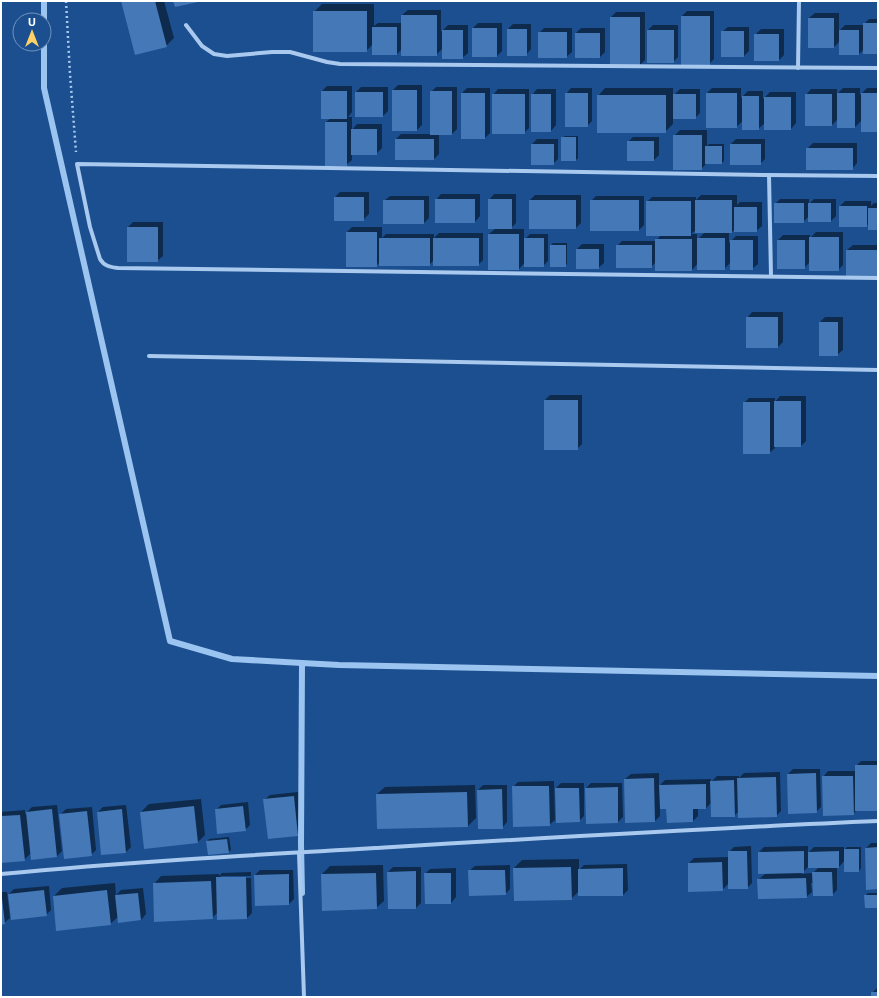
<svg xmlns="http://www.w3.org/2000/svg" width="879" height="998" font-family="'Noto Sans',sans-serif">
	<rect width="100%" height="100%" fill="#1b4f8f"/>
	<g fill="#0007" fill-rule="evenodd">
		<path d="M 122,1 L 164,1 L 174,38 L 166,46 Z"/>
		<path d="M 322,4 L 374,4 L 374,26 L 378,23 L 402,23 L 402,15 L 408,10 L 441,10 L 441,32 L 448,25 L 468,25 L 468,53 L 462,58 L 443,48 L 436,55 L 402,49 L 397,54 L 373,54 L 373,44 L 366,51 L 314,12 Z"/>
		<path d="M 687,11 L 714,11 L 714,59 L 709,64 L 682,16 Z"/>
		<path d="M 616,12 L 645,12 L 645,60 L 640,65 L 611,65 L 611,17 Z"/>
		<path d="M 815,13 L 839,13 L 839,31 L 845,25 L 864,25 L 864,24 L 869,19 L 878,19 L 878,53 L 864,49 L 859,54 L 840,54 L 840,41 L 834,47 L 809,47 L 809,18 Z"/>
		<path d="M 478,23 L 502,23 L 502,51 L 497,56 L 473,28 Z"/>
		<path d="M 513,24 L 531,24 L 531,49 L 526,55 L 508,55 L 508,29 Z"/>
		<path d="M 653,25 L 678,25 L 678,57 L 673,62 L 648,30 Z"/>
		<path d="M 728,27 L 749,27 L 749,51 L 744,56 L 722,32 Z"/>
		<path d="M 544,28 L 572,28 L 572,52 L 566,57 L 539,33 Z"/>
		<path d="M 581,28 L 605,28 L 605,52 L 600,57 L 576,33 Z"/>
		<path d="M 761,29 L 784,29 L 784,55 L 779,60 L 756,34 Z"/>
		<path d="M 398,85 L 422,85 L 422,125 L 417,130 L 393,90 Z"/>
		<path d="M 327,86 L 352,86 L 352,112 L 348,117 L 352,117 L 352,130 L 357,124 L 382,124 L 382,148 L 376,154 L 352,154 L 352,160 L 346,165 L 326,122 L 331,118 L 322,91 Z"/>
		<path d="M 361,87 L 388,87 L 388,111 L 383,116 L 356,92 Z"/>
		<path d="M 436,87 L 457,87 L 457,129 L 452,134 L 439,134 L 439,154 L 434,159 L 396,139 L 401,134 L 431,134 L 431,92 Z"/>
		<path d="M 467,88 L 490,88 L 490,133 L 485,138 L 462,138 L 462,93 Z"/>
		<path d="M 571,88 L 592,88 L 592,121 L 587,126 L 566,94 Z"/>
		<path d="M 605,88 L 673,88 L 673,96 L 680,89 L 700,89 L 700,113 L 695,118 L 673,118 L 673,124 L 665,132 L 598,96 Z"/>
		<path d="M 712,88 L 741,88 L 741,98 L 748,91 L 763,91 L 763,99 L 770,92 L 796,92 L 796,123 L 791,129 L 765,129 L 765,123 L 758,129 L 743,121 L 736,127 L 707,93 Z"/>
		<path d="M 843,88 L 860,88 L 860,95 L 867,88 L 878,88 L 878,131 L 862,120 L 855,127 L 838,119 L 832,125 L 806,95 L 811,89 L 837,89 L 837,94 Z"/>
		<path d="M 498,89 L 529,89 L 529,128 L 524,133 L 493,95 Z"/>
		<path d="M 537,89 L 556,89 L 556,125 L 551,131 L 532,131 L 532,95 Z"/>
		<path d="M 680,130 L 707,130 L 707,146 L 709,144 L 724,144 L 724,161 L 722,163 L 707,163 L 701,169 L 674,136 Z"/>
		<path d="M 565,136 L 578,136 L 578,158 L 576,160 L 562,138 Z"/>
		<path d="M 633,137 L 659,137 L 659,155 L 654,160 L 628,142 Z"/>
		<path d="M 537,139 L 558,139 L 558,159 L 553,164 L 532,144 Z"/>
		<path d="M 736,139 L 765,139 L 765,159 L 760,164 L 731,144 Z"/>
		<path d="M 813,143 L 857,143 L 857,163 L 852,169 L 807,149 Z"/>
		<path d="M 340,192 L 369,192 L 369,214 L 363,220 L 335,197 Z"/>
		<path d="M 441,194 L 480,194 L 480,216 L 475,222 L 436,200 Z"/>
		<path d="M 494,194 L 516,194 L 516,223 L 510,229 L 524,229 L 524,240 L 530,234 L 548,234 L 548,261 L 543,266 L 525,262 L 519,269 L 489,234 L 496,228 L 489,200 Z"/>
		<path d="M 535,195 L 581,195 L 581,223 L 576,228 L 530,200 Z"/>
		<path d="M 701,195 L 737,195 L 737,205 L 740,202 L 762,202 L 762,226 L 756,231 L 735,229 L 732,232 L 729,232 L 729,243 L 736,236 L 758,236 L 758,264 L 752,269 L 731,262 L 724,269 L 698,263 L 692,270 L 656,262 L 651,267 L 617,246 L 622,241 L 656,241 L 661,235 L 647,202 L 652,197 L 696,197 L 696,200 ZM 696,230 L 705,232 L 697,240 L 697,234 L 691,234 Z"/>
		<path d="M 390,196 L 429,196 L 429,218 L 424,223 L 384,201 Z"/>
		<path d="M 596,196 L 644,196 L 644,225 L 639,230 L 591,201 Z"/>
		<path d="M 780,199 L 809,199 L 809,204 L 814,199 L 836,199 L 836,216 L 831,221 L 809,216 L 803,222 L 775,204 Z"/>
		<path d="M 845,201 L 871,201 L 871,206 L 874,203 L 878,203 L 878,229 L 869,223 L 866,226 L 840,206 Z"/>
		<path d="M 133,222 L 163,222 L 163,256 L 157,261 L 128,227 Z"/>
		<path d="M 352,227 L 382,227 L 382,238 L 386,234 L 434,234 L 434,238 L 439,233 L 483,233 L 483,260 L 478,265 L 434,260 L 429,265 L 380,262 L 376,266 L 347,232 Z"/>
		<path d="M 816,232 L 843,232 L 843,265 L 838,270 L 810,262 L 804,268 L 778,240 L 783,235 L 810,235 L 810,238 Z"/>
		<path d="M 553,243 L 567,243 L 567,264 L 565,266 L 551,245 Z"/>
		<path d="M 582,244 L 604,244 L 604,263 L 598,268 L 577,268 L 577,249 Z"/>
		<path d="M 853,245 L 878,245 L 878,275 L 847,250 Z"/>
		<path d="M 752,312 L 783,312 L 783,342 L 778,347 L 747,318 Z"/>
		<path d="M 825,317 L 843,317 L 843,350 L 837,355 L 820,322 Z"/>
		<path d="M 550,395 L 582,395 L 582,444 L 577,449 L 545,400 Z"/>
		<path d="M 780,396 L 806,396 L 806,441 L 801,446 L 775,446 L 775,448 L 769,453 L 744,403 L 749,398 L 775,398 L 775,402 Z"/>
		<path d="M 861,761 L 878,761 L 878,810 L 857,810 L 853,814 L 823,777 L 828,771 L 856,771 L 856,766 Z"/>
		<path d="M 793,769 L 820,769 L 821,807 L 816,812 L 788,774 Z"/>
		<path d="M 780,772 L 781,811 L 776,816 L 739,811 L 734,816 L 712,802 L 706,808 L 698,808 L 698,816 L 693,821 L 667,808 L 660,808 L 660,816 L 655,821 L 626,822 L 625,779 L 631,774 L 659,773 L 659,786 L 665,780 L 711,779 L 711,782 L 717,776 L 739,776 L 739,778 L 744,773 Z"/>
		<path d="M 554,781 L 555,820 L 549,825 L 513,787 L 518,782 Z"/>
		<path d="M 561,783 L 584,783 L 584,816 L 579,821 L 556,788 Z"/>
		<path d="M 591,783 L 622,783 L 623,817 L 618,822 L 586,788 Z"/>
		<path d="M 475,785 L 476,818 L 468,826 L 377,794 L 385,787 Z"/>
		<path d="M 483,785 L 507,785 L 507,822 L 502,828 L 478,790 Z"/>
		<path d="M 298,792 L 302,830 L 297,835 L 264,800 L 270,795 Z"/>
		<path d="M 201,799 L 205,835 L 197,843 L 141,812 L 149,804 Z"/>
		<path d="M 248,802 L 250,825 L 245,830 L 216,810 L 221,805 Z"/>
		<path d="M 57,805 L 62,851 L 57,856 L 32,859 L 31,853 L 24,860 L 1,862 L 1,812 L 25,810 L 25,814 L 32,807 Z"/>
		<path d="M 126,805 L 131,847 L 126,852 L 98,812 L 103,807 Z"/>
		<path d="M 92,807 L 96,850 L 91,855 L 60,815 L 66,809 Z"/>
		<path d="M 229,837 L 231,850 L 228,852 L 207,842 L 209,839 Z"/>
		<path d="M 871,843 L 878,843 L 878,888 L 866,848 Z"/>
		<path d="M 751,846 L 752,883 L 747,888 L 729,883 L 722,890 L 689,863 L 694,858 L 729,857 L 729,852 L 734,847 Z"/>
		<path d="M 808,846 L 808,853 L 814,847 L 844,847 L 844,850 L 847,847 L 861,847 L 861,868 L 859,871 L 845,860 L 839,867 L 837,867 L 837,890 L 832,895 L 813,883 L 811,883 L 812,892 L 806,897 L 758,880 L 766,873 L 759,852 L 764,847 ZM 809,866 L 819,867 L 813,873 L 801,874 Z"/>
		<path d="M 579,859 L 579,870 L 584,865 L 627,864 L 628,890 L 623,895 L 579,891 L 571,899 L 514,868 L 522,860 Z"/>
		<path d="M 383,865 L 384,901 L 376,908 L 322,874 L 330,866 Z"/>
		<path d="M 510,865 L 510,889 L 505,894 L 469,871 L 475,866 Z"/>
		<path d="M 393,867 L 421,867 L 421,903 L 416,908 L 389,908 L 388,872 Z"/>
		<path d="M 456,868 L 456,897 L 451,903 L 425,874 L 430,869 Z"/>
		<path d="M 260,870 L 293,870 L 294,899 L 289,904 L 255,875 Z"/>
		<path d="M 251,872 L 251,876 L 221,876 L 221,878 L 251,878 L 252,913 L 247,918 L 218,912 L 212,918 L 154,884 L 161,876 L 219,874 L 219,876 L 222,873 Z"/>
		<path d="M 115,883 L 116,895 L 121,890 L 143,888 L 146,914 L 141,920 L 118,917 L 110,924 L 54,896 L 62,888 Z"/>
		<path d="M 49,886 L 51,910 L 46,915 L 9,894 L 14,889 Z"/>
		<path d="M 1,892 L 7,892 L 10,918 L 4,923 L 1,924 Z"/>
		<path d="M 868,893 L 878,893 L 878,907 L 865,896 Z"/>
		<path d="M 877,988 L 878,988 L 878,997 L 872,997 L 872,993 Z"/>
		<path d="M 838,996 L 863,996 L 863,997 L 837,997 Z"/>
	</g>
	<g fill="none" stroke-linecap="round" stroke-linejoin="round">
		<g stroke="#9cc4f0" stroke-width="6">
			<path d="M 44,1 L 44,88 L 170,641 L 232,659 L 302,663"/>
			<path d="M 302,893 L 301,844 L 302,663 L 339,665 L 878,676"/>
		</g>
	</g>
	<g fill="#4478b7">
		<path d="M 121,1 L 155,1 L 167,47 L 135,55 Z"/>
		<path d="M 173,1 L 198,1 L 198,2 L 175,7 Z"/>
		<rect x="313" y="11" width="54" height="41"/>
		<rect x="401" y="15" width="36" height="41"/>
		<rect x="681" y="16" width="29" height="49"/>
		<rect x="610" y="17" width="30" height="49"/>
		<rect x="808" y="18" width="26" height="30"/>
		<rect x="863" y="23" width="15" height="31"/>
		<rect x="372" y="27" width="25" height="28"/>
		<rect x="472" y="28" width="25" height="29"/>
		<rect x="507" y="29" width="20" height="27"/>
		<rect x="442" y="30" width="21" height="29"/>
		<rect x="647" y="30" width="27" height="33"/>
		<rect x="839" y="30" width="20" height="25"/>
		<rect x="721" y="31" width="23" height="26"/>
		<rect x="538" y="32" width="29" height="26"/>
		<rect x="575" y="33" width="25" height="25"/>
		<rect x="754" y="34" width="25" height="27"/>
		<rect x="392" y="90" width="25" height="41"/>
		<rect x="321" y="91" width="26" height="28"/>
		<rect x="430" y="91" width="22" height="44"/>
		<rect x="355" y="92" width="28" height="25"/>
		<rect x="461" y="93" width="24" height="46"/>
		<rect x="565" y="93" width="23" height="34"/>
		<rect x="706" y="93" width="31" height="35"/>
		<rect x="837" y="93" width="18" height="35"/>
		<rect x="861" y="93" width="17" height="39"/>
		<rect x="492" y="94" width="33" height="40"/>
		<rect x="531" y="94" width="20" height="38"/>
		<rect x="673" y="94" width="23" height="25"/>
		<rect x="805" y="94" width="27" height="32"/>
		<rect x="597" y="95" width="69" height="38"/>
		<rect x="742" y="96" width="17" height="34"/>
		<rect x="764" y="97" width="27" height="33"/>
		<rect x="325" y="122" width="22" height="44"/>
		<rect x="351" y="129" width="26" height="26"/>
		<rect x="673" y="135" width="29" height="35"/>
		<rect x="561" y="137" width="15" height="24"/>
		<rect x="395" y="139" width="39" height="21"/>
		<rect x="627" y="141" width="27" height="20"/>
		<rect x="531" y="144" width="23" height="21"/>
		<rect x="730" y="144" width="31" height="21"/>
		<rect x="705" y="146" width="17" height="18"/>
		<rect x="806" y="148" width="47" height="22"/>
		<rect x="334" y="197" width="30" height="24"/>
		<rect x="435" y="199" width="40" height="24"/>
		<rect x="488" y="199" width="24" height="30"/>
		<rect x="383" y="200" width="41" height="24"/>
		<rect x="529" y="200" width="47" height="29"/>
		<rect x="590" y="200" width="49" height="31"/>
		<rect x="695" y="200" width="37" height="33"/>
		<rect x="646" y="201" width="45" height="35"/>
		<rect x="774" y="203" width="30" height="20"/>
		<rect x="808" y="203" width="23" height="19"/>
		<rect x="839" y="206" width="28" height="21"/>
		<rect x="734" y="207" width="23" height="25"/>
		<rect x="868" y="208" width="10" height="22"/>
		<rect x="127" y="227" width="31" height="35"/>
		<rect x="346" y="232" width="31" height="35"/>
		<rect x="488" y="234" width="31" height="36"/>
		<rect x="809" y="237" width="30" height="34"/>
		<rect x="379" y="238" width="51" height="28"/>
		<rect x="433" y="238" width="46" height="28"/>
		<rect x="524" y="238" width="20" height="29"/>
		<rect x="697" y="238" width="28" height="32"/>
		<rect x="655" y="239" width="37" height="32"/>
		<rect x="730" y="240" width="23" height="30"/>
		<rect x="777" y="240" width="28" height="29"/>
		<rect x="550" y="245" width="16" height="22"/>
		<rect x="616" y="245" width="36" height="23"/>
		<rect x="576" y="249" width="23" height="20"/>
		<rect x="846" y="250" width="32" height="26"/>
		<rect x="746" y="317" width="32" height="31"/>
		<rect x="819" y="322" width="19" height="34"/>
		<rect x="544" y="400" width="34" height="50"/>
		<rect x="774" y="401" width="27" height="46"/>
		<rect x="743" y="402" width="27" height="52"/>
		<rect x="855" y="765" width="23" height="46"/>
		<path d="M 816,773 L 817,813 L 788,814 L 787,774 Z"/>
		<path d="M 822,776 L 853,776 L 854,815 L 823,816 Z"/>
		<path d="M 776,777 L 777,817 L 738,818 L 737,778 Z"/>
		<path d="M 654,778 L 655,822 L 625,823 L 624,779 Z"/>
		<path d="M 734,780 L 735,817 L 711,817 L 710,781 Z"/>
		<path d="M 706,784 L 706,809 L 693,809 L 693,822 L 667,823 L 666,809 L 660,809 L 659,785 Z"/>
		<path d="M 512,786 L 549,786 L 550,826 L 513,827 Z"/>
		<path d="M 618,787 L 618,823 L 586,824 L 585,788 Z"/>
		<path d="M 555,788 L 579,788 L 580,822 L 556,823 Z"/>
		<path d="M 502,789 L 503,829 L 478,829 L 477,790 Z"/>
		<path d="M 467,792 L 468,827 L 377,829 L 376,794 Z"/>
		<path d="M 294,796 L 298,836 L 268,839 L 263,799 Z"/>
		<path d="M 194,806 L 198,843 L 144,849 L 140,812 Z"/>
		<path d="M 243,806 L 246,831 L 217,834 L 215,809 Z"/>
		<path d="M 52,809 L 57,857 L 31,860 L 26,812 Z"/>
		<path d="M 122,809 L 126,853 L 101,855 L 97,812 Z"/>
		<path d="M 87,811 L 92,856 L 64,859 L 59,814 Z"/>
		<path d="M 20,815 L 25,861 L 1,863 L 1,816 Z"/>
		<path d="M 227,839 L 229,853 L 208,855 L 206,841 Z"/>
		<path d="M 878,847 L 878,889 L 866,890 L 865,848 Z"/>
		<rect x="844" y="849" width="15" height="23"/>
		<path d="M 728,851 L 747,851 L 748,889 L 728,889 Z"/>
		<path d="M 804,851 L 804,873 L 758,874 L 758,852 Z"/>
		<path d="M 839,851 L 839,868 L 808,868 L 808,852 Z"/>
		<path d="M 722,862 L 723,891 L 688,892 L 688,863 Z"/>
		<path d="M 571,867 L 572,900 L 514,901 L 513,868 Z"/>
		<path d="M 623,868 L 623,896 L 578,896 L 578,869 Z"/>
		<path d="M 468,870 L 505,870 L 506,895 L 469,896 Z"/>
		<path d="M 416,871 L 416,909 L 388,909 L 387,872 Z"/>
		<path d="M 812,872 L 832,872 L 833,896 L 813,896 Z"/>
		<path d="M 376,873 L 377,909 L 322,911 L 321,874 Z"/>
		<path d="M 424,873 L 451,873 L 451,904 L 425,904 Z"/>
		<path d="M 289,874 L 289,905 L 255,906 L 254,875 Z"/>
		<path d="M 216,877 L 246,877 L 247,919 L 217,920 Z"/>
		<path d="M 806,878 L 807,898 L 758,899 L 757,879 Z"/>
		<path d="M 211,881 L 213,919 L 154,922 L 153,883 Z"/>
		<path d="M 44,890 L 47,916 L 11,920 L 8,894 Z"/>
		<path d="M 107,890 L 111,925 L 56,931 L 53,896 Z"/>
		<path d="M 138,893 L 141,920 L 118,923 L 115,895 Z"/>
		<path d="M 864,895 L 878,895 L 878,908 L 865,908 Z"/>
		<path d="M 1,898 L 2,898 L 5,924 L 1,925 Z"/>
		<rect x="871" y="992" width="7" height="5"/>
	</g>
	<g fill="none" stroke-linecap="round" stroke-linejoin="round">
		<path stroke="#a9c9ee" stroke-width="2.5" stroke-dasharray="2 3" stroke-linecap="butt" d="M 66,1 L 70,74 L 76,152"/>
		<g stroke="#a9c9ee" stroke-width="4">
			<path d="M 186,25 L 202,46 L 214,54 L 227,56 L 272,52 L 290,52 L 327,62 L 340,64 L 878,68"/>
			<path d="M 798,68 L 799,1"/>
			<path d="M 769,175 L 771,276"/>
			<path d="M 878,176 L 769,175 L 77,164 L 90,227 L 100,259 C 104,266 110,267 118,268 L 878,278"/>
			<path d="M 149,356 L 878,370"/>
			<path d="M 299,853 L 304,997"/>
			<path d="M 1,874 C 125,862 251,855 375,848 C 543,838 710,828 878,821"/>
		</g>
	</g>
	<rect width="879" height="998" fill="none" stroke="#ffffff" stroke-width="4"/>
	<g transform="translate(32 32)"><circle r="19" fill="#1b4f8f" stroke="#7695bc"/>
	<path d="M0-3L7 15L0 10L-7 15Z" fill="#ffd166"/>
	<text y="-6" font-size="11" font-weight="bold" text-anchor="middle" fill="#ffffff">U</text>
	</g>
</svg>
